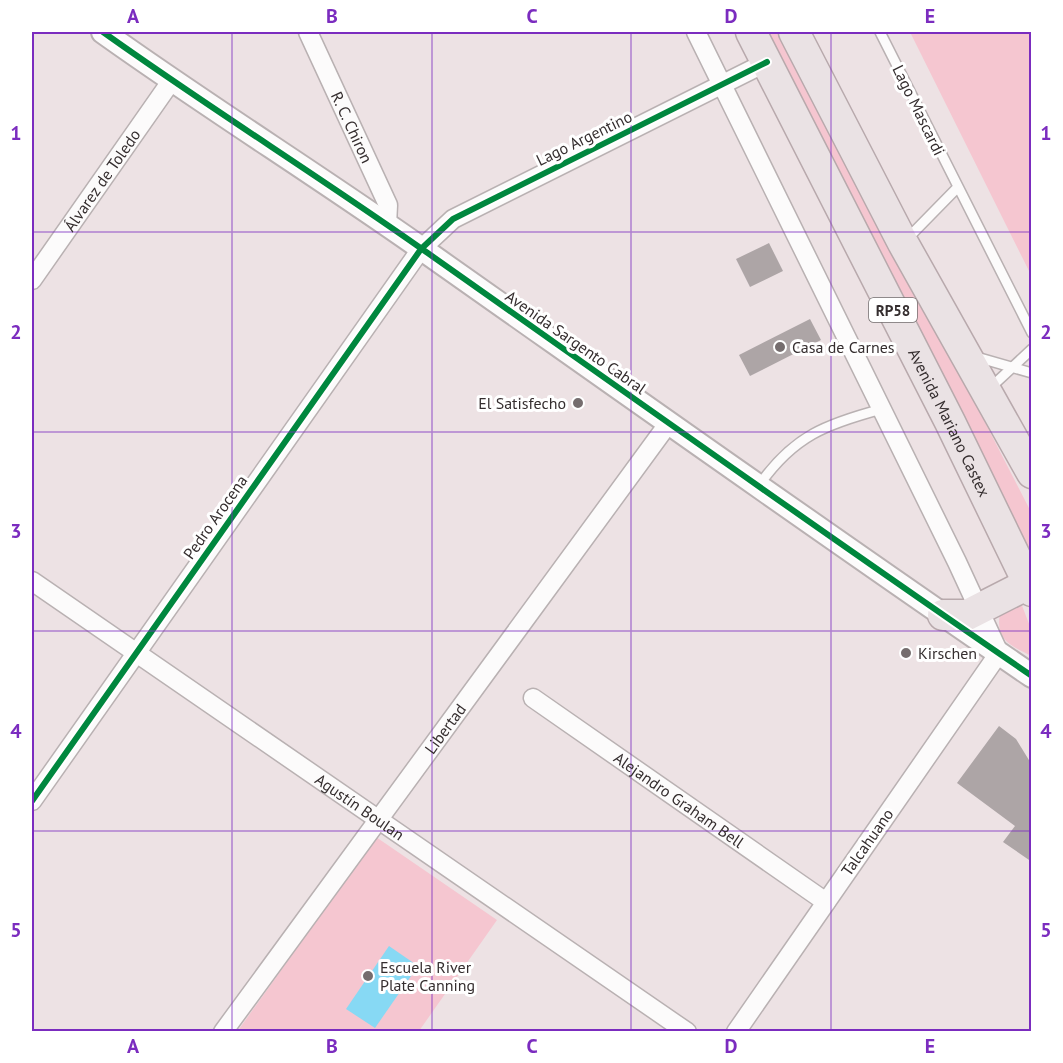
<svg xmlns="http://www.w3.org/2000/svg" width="1063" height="1063" viewBox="0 0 1063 1063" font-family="'PT Sans',sans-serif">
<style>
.green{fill:#f5c6d0}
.water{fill:#87d9f4}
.building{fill:#ada5a6}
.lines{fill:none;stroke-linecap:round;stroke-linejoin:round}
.service-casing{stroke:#b9b1b2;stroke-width:12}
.minor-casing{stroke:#b9b1b2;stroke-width:21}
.tertiary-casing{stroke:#b9b1b2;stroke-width:26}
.trunk-casing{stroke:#b8a9ac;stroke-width:33}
.service{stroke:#fcfbfb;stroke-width:9}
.minor{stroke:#fcfbfb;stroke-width:18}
.tertiary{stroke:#fcfbfb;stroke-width:22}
.trunk{stroke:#eae2e4;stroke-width:30}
.cycleway-casing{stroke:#fff;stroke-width:10}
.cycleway{stroke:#00873e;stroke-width:6}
.grid{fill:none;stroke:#7b2cbf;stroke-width:1.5;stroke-opacity:0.55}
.poi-dot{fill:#756d6e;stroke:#fff;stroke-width:2}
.labels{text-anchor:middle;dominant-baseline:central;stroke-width:6;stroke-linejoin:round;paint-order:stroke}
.shield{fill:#fff;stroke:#726d6d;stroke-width:1.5}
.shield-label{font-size:15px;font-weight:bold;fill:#352e2f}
.street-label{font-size:16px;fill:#352e2f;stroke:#fff}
.poi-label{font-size:16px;fill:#352e2f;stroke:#fff;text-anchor:start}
.neatline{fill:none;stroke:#7b2cbf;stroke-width:2}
.grid-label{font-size:20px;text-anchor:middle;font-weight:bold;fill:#7b2cbf}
</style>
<rect width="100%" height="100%" fill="#ede2e4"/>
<!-- green -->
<path class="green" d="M761,32H785L1031,512V547H1024Z
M910,32H1031V275Z
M1021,603L1031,629V656C1010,645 995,640 1000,613Z
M376,837L497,920L419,1031L237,1032Z"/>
<!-- water -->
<path class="water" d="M389,946L418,966L375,1028L346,1009Z"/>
<!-- building -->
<path class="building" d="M769,243L783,271L750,287L736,259Z
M810,319L821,340L750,376L739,355Z
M999,726L1016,739L1032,765V862L1003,842L1015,826L957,783Z"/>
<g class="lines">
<!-- service casing -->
<g class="service-casing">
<path id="service" d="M880,32L1032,333
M907,239L957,188
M973,356L1032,373
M989,389L1032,349
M760,484C794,436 826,424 882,409"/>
</g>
<!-- minor casing -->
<g class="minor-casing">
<g id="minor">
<path id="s1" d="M308,32L388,205L387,225"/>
<path d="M696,32L957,562L999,653L736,1032"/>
<path id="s2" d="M32,280L172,80"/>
<path id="s3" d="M32,581L687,1032"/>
<path id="s4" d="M533,698L826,902"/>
<path d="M32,801L421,249L453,219L767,62"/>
<path id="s5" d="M223,1032L668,424"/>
</g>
</g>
<!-- tertiary casing -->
<g class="tertiary-casing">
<path id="tertiary" d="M103,32C208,107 317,175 422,249C625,392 827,536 1032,676"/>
</g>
<!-- trunk casing -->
<g class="trunk-casing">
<g id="trunk">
<path id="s6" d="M751,32L950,422L1032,591"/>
<path d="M794,32L903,243L1032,473"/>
<path d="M943,615H967L1032,582"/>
</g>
</g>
<!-- service -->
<use href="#service" class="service"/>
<!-- minor -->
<use href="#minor" class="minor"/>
<!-- tertiary -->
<use href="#tertiary" class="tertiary"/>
<!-- trunk -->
<use href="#trunk" class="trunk"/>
<!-- cycleway casing -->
<g class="cycleway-casing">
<path id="cycleway" d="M103,32C208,107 317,175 422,249C625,392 827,536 1032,676
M32,801L421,249L453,219L767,62"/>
</g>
<!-- cycleway -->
<use href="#cycleway" class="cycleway"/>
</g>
<!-- grid -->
<path class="grid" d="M232,32V1032M432,32V1032M631,32V1032M831,32V1032M32,232H1032M32,432H1032M32,631H1032M32,831H1032"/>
<!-- markers -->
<g class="poi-dot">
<circle cx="780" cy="347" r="6"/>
<circle cx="578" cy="403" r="6"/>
<circle cx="906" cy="653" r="6"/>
<circle cx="368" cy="976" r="6"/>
</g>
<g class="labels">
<!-- shield labels -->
<rect class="shield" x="869" y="298" width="48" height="24" rx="4.5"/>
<g class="shield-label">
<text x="893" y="310">RP58</text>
</g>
<!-- street labels -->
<g class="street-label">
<text transform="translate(919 110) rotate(64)">Lago Mascardi</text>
<text stroke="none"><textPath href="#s1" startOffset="105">R. C. Chiron</textPath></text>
<text transform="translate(584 138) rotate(-26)">Lago Argentino</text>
<text stroke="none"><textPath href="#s2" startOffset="122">Álvarez de Toledo</textPath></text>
<text transform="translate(576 342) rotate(35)">Avenida Sargento Cabral</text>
<text stroke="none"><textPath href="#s6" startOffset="438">Avenida Mariano Castex</textPath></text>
<text transform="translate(215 517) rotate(-55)">Pedro Arocena</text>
<text stroke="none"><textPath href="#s5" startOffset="376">Libertad</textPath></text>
<text stroke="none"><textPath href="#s4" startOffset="178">Alejandro Graham Bell</textPath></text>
<text stroke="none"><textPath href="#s3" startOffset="398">Agustín Boulan</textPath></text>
<text transform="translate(867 842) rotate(-55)">Talcahuano</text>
</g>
<!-- poi labels -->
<g class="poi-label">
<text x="792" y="347">Casa de Carnes</text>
<text x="566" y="403" text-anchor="end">El Satisfecho</text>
<text x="918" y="653">Kirschen</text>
<text x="380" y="967">Escuela River<tspan x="380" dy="18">Plate Canning</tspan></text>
</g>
</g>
<!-- border -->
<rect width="1063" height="1063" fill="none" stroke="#ffffff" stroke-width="66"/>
<rect x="33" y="33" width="997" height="997" class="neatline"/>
<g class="grid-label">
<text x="133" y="23">A</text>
<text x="332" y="23">B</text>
<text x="532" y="23">C</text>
<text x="731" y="23">D</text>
<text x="930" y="23">E</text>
<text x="16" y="140">1</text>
<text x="1046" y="140">1</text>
<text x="16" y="339">2</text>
<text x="1046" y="339">2</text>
<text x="16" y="538">3</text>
<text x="1046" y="538">3</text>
<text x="16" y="738">4</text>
<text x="1046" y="738">4</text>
<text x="16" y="937">5</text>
<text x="1046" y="937">5</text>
<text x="133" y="1053">A</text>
<text x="332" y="1053">B</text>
<text x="532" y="1053">C</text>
<text x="731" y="1053">D</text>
<text x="930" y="1053">E</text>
</g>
</svg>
